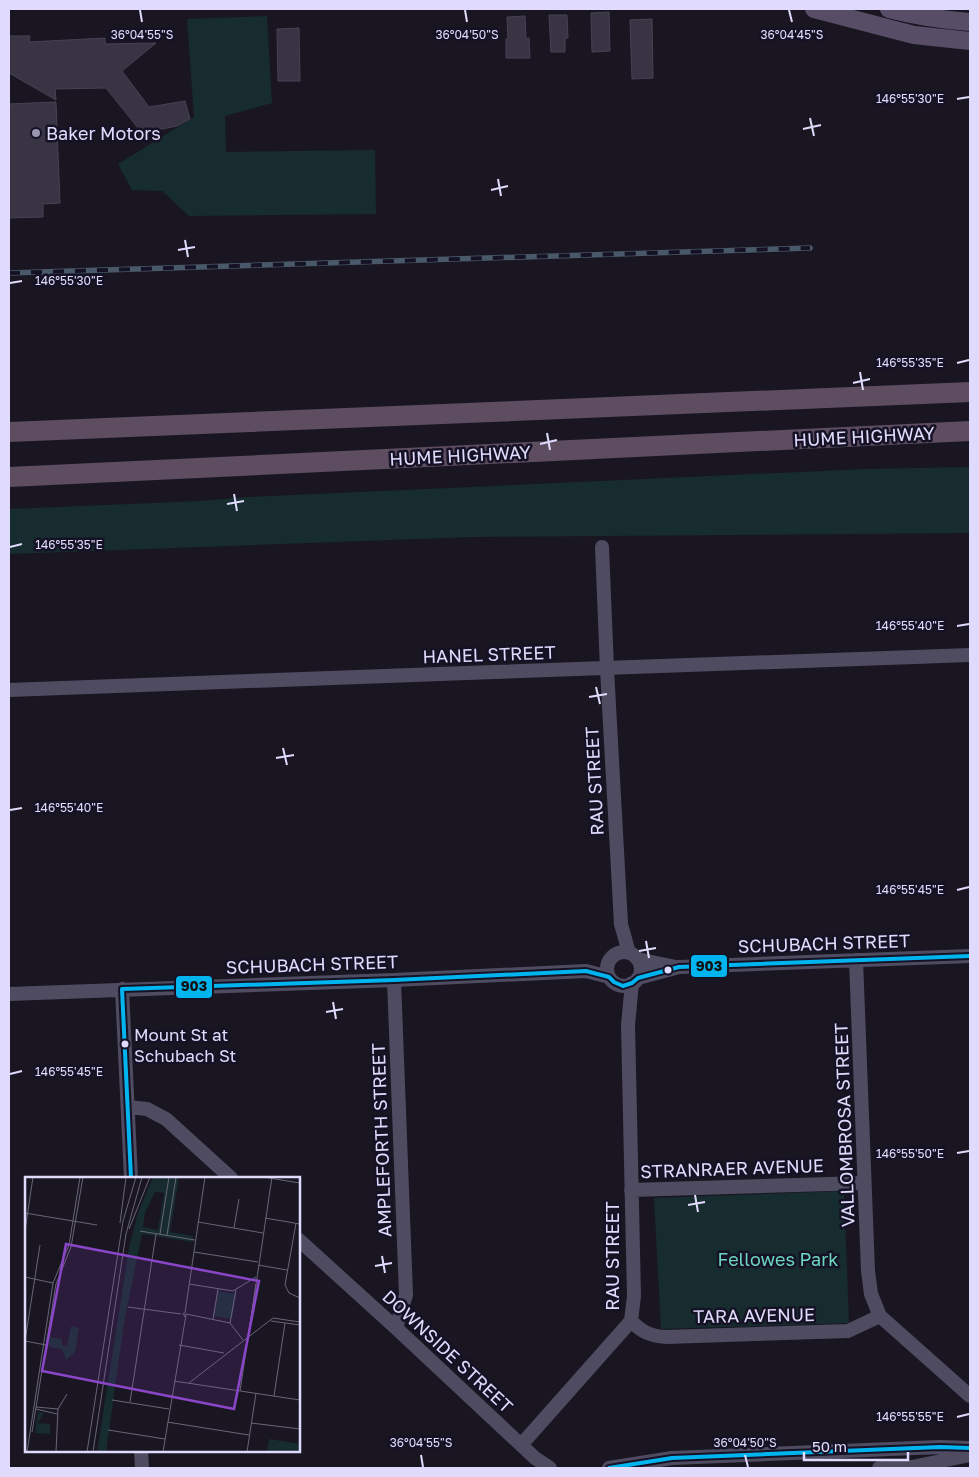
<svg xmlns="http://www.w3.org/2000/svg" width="979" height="1477" viewBox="0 0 979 1477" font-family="'Golos Text',sans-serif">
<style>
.green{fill:#162c2e}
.building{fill:#393444;stroke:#464255}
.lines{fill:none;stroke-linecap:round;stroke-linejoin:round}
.minor{stroke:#4f4c62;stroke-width:14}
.major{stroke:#574d66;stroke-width:18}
.highway{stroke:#5e4d61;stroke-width:20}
.rail-casing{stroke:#495969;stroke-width:5.5}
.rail{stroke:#161226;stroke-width:4;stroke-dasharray:11;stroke-linecap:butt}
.bus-1-casing{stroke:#161226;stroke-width:8}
.bus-1{stroke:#00b5ef;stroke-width:4}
.ticks{fill:none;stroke:#e0dbfc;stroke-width:2}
.poi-dot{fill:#9a96b0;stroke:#161226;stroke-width:2}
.bus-dot{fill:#e0dbfc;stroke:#161226;stroke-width:2}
.labels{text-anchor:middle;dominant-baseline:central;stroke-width:5;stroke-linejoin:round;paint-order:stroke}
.bus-label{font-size:17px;fill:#e0dbfc;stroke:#161226;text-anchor:start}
.poi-label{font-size:18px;fill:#e0dbfc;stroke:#161226;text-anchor:start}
.street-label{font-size:18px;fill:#e0dbfc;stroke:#161226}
.park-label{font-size:18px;fill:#6dd6c0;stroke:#161226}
.inset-road{fill:none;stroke:#696579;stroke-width:1}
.view{fill:#8a46c8;fill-opacity:0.15;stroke:#8a46c8;stroke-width:2.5}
.inset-edge{fill:none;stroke:#e0dbfc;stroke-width:2.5}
.ticks-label{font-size:12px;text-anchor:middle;fill:#e0dbfc;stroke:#161226;stroke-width:5;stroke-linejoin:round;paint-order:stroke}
.line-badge{stroke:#161226;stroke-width:2}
.pale-badge-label{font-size:14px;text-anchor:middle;font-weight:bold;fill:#111}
</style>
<rect width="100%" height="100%" fill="#191622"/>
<!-- green -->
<path class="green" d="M267,16L272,103L225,116L226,152L375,150L376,214L189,216L162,191L132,190L118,164L194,117L187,19Z
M970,467V551H969V533L472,537L9,554V509L201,501L248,497L866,469Z
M844,1191L849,1323L661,1329L654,1198Z"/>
<!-- building -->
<path class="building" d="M609,12L610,51L592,52L591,13Z
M549,15H567L568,38H565V52H551Z
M525,16L526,39L529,38L530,58H506V39H508L507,17Z
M652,19L653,78L632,79L630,20Z
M299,28L300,81H278L277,29Z
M9,36H30L29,42L105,38V44L156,43L122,71L149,107L185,101L190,119L177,126L142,133L106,88L55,89L56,100L9,73Z
M56,102L60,203L43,204V217L9,218V104Z"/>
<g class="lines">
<!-- minor -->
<path class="minor" d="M602,547L607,669L621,924L629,953
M9,690C329,677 650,667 970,655
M607 969a17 17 0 1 1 34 0a17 17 0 1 1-34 0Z
M637,959L676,967
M856,960L868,1271L871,1294L880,1316L970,1396
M638,978L679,967L970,956
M394,980L406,1295L396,1328
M122,989L131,1178
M9,994L394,980L586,971L609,977
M128,1107L147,1109L166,1119L231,1178
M631,1190L864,1183
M299,1240L396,1328L535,1458L550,1468
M631,1321C642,1332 650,1336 666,1337L848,1331L880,1316
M521,1445L631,1321L634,1296L628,1025L632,983
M141,1451L142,1468
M609,1468L672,1458L940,1447L970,1448
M879,1468L912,1467L970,1455"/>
<!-- major -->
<path class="major" d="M814,9L914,35L970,41
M889,9C916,16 943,20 970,22"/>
<!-- highway -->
<path class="highway" d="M9,432L970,392
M9,477L970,431"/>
<!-- rail casing -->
<g class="rail-casing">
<path id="rail" d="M9,273L810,248"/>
</g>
<!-- rail -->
<use href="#rail" class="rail"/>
<!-- bus-1 casing -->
<g class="bus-1-casing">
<path id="bus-1" d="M131,1178L122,989L394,980L586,971L609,977L614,982L623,986L632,983L638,978L679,967L970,956
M609,1468L672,1458L940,1447L970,1448"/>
</g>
<!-- bus-1 -->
<use href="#bus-1" class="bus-1"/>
</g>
<!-- ticks -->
<path class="ticks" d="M140,10L142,22M465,10L467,22M789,10L792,22M957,99L969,97M810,118L814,136M803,129L821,125M498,179L501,196M491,190L508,186M185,240L188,257M178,250L195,247M10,283L22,281M957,363L969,360M860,372L863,390M853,383L870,379M547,433L550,450M540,444L557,440M234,494L237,511M227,504L244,501M10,547L22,544M957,626L969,624M596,687L600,704M589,697L607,694M283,748L287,765M276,758L294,755M10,810L22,808M957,890L969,887M646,941L649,958M639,951L656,948M333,1002L336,1019M326,1012L343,1009M10,1074L22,1071M957,1153L969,1151M695,1195L698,1212M688,1205L705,1202M382,1256L385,1273M375,1266L392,1263M957,1417L969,1414M421,1455L423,1467M745,1455L748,1467"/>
<!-- markers -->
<circle class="poi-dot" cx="36" cy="133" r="5"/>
<g class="bus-dot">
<circle cx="668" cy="970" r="4.5"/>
<circle cx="125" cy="1044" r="4.5"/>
</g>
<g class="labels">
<!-- bus labels -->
<g class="bus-label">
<text x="134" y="1034">Mount St at<tspan x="134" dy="21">Schubach St</tspan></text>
</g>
<!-- poi labels -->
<g class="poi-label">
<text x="46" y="133">Baker Motors</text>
</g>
<!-- street labels -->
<g class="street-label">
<text transform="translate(864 436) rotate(-3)">HUME HIGHWAY</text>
<text transform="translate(460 455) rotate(-3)">HUME HIGHWAY</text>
<text transform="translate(489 654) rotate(-2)">HANEL STREET</text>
<text transform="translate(594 781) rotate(-93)">RAU STREET</text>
<text transform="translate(824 943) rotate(-2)">SCHUBACH STREET</text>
<text transform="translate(312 964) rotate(-2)">SCHUBACH STREET</text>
<text transform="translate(844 1125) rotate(-92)">VALLOMBROSA STREET</text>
<text transform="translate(381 1140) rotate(-92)">AMPLEFORTH STREET</text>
<text transform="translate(732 1168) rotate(-2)">STRANRAER AVENUE</text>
<text transform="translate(612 1256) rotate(-90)">RAU STREET</text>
<text transform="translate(754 1315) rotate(-1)">TARA AVENUE</text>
<text transform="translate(448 1351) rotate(43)">DOWNSIDE STREET</text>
</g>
<!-- park labels -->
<g class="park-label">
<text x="778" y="1259">Fellowes Park</text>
</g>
</g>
<!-- overview -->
<g transform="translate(25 1177)">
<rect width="275" height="275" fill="#191622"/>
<path d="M128,0H154L145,55L168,59V65L117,57L99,146L81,275H72L104,71L113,36ZM130,15L139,16L133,53L118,50L120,36ZM193,114L211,117L207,142L189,139ZM46,149L54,151L50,175L41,183L37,172L24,170L25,160L37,162V168L42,169ZM13,235L19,236L13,246L25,247V257L10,256ZM244,262L275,267V275L242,274Z" fill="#162c2e" fill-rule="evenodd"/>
<path class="inset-road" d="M238,0L275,6M0,36L72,48M240,41L275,47M173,45L238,56M95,46L101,0M271,46L260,108L264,116L275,121M209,51L214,22M104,52L125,0M0,54L8,0M115,54L170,63M135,57L144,0M142,58L151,0M169,75L233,85M233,88L262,93M0,100L28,106M164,107L208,114L231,100M103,130L156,137M160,136L180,0M161,137L205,146L218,163M188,142L193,112M246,144L275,148M205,146L211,113M224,155L247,0M0,164L15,68M0,164L21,168M154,168L199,176M149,204L275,223M164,206L248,141L275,145M215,214L231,107M249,219L260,146M87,223L144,232M105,225L131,57M11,230L33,232M11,232L32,237M142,245L224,258M226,246L275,252M83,253L140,262M7,255L31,107L46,70L58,0M2,275L28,106L44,68L55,0M31,275L33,232L42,217M62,275L98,44L111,0M68,275L101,57L117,0M138,275L161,138L158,136L160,140M222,275L231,216"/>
<path class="view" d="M41,67L234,104L209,232L17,194Z"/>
<rect width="275" height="275" class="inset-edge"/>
</g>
<g class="ticks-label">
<text x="142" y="39">36°04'55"S</text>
<text x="467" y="39">36°04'50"S</text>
<text x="792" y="39">36°04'45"S</text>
<text x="910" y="103">146°55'30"E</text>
<text x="69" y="285">146°55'30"E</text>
<text x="910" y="367">146°55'35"E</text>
<text x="69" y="549">146°55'35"E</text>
<text x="910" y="630">146°55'40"E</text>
<text x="69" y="812">146°55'40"E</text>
<text x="910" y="894">146°55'45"E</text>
<text x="69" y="1076">146°55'45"E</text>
<text x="910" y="1158">146°55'50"E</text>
<text x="910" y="1421">146°55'55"E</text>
<text x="421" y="1447">36°04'55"S</text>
<text x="745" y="1447">36°04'50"S</text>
</g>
<g class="line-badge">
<rect x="690" y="954" width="38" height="24" rx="5" fill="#00b5ef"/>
<rect x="175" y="975" width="38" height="24" rx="5" fill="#00b5ef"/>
</g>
<g class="pale-badge-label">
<text x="709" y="971">903</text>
<text x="194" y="991">903</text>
</g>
<!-- border -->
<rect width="979" height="1477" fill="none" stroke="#e0dbfc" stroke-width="20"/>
<!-- scale -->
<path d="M804 1452v8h104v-8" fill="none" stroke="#e0dbfc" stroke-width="2.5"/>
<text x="812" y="1452" font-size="15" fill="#e0dbfc" stroke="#161226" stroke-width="4" paint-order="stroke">50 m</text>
</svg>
